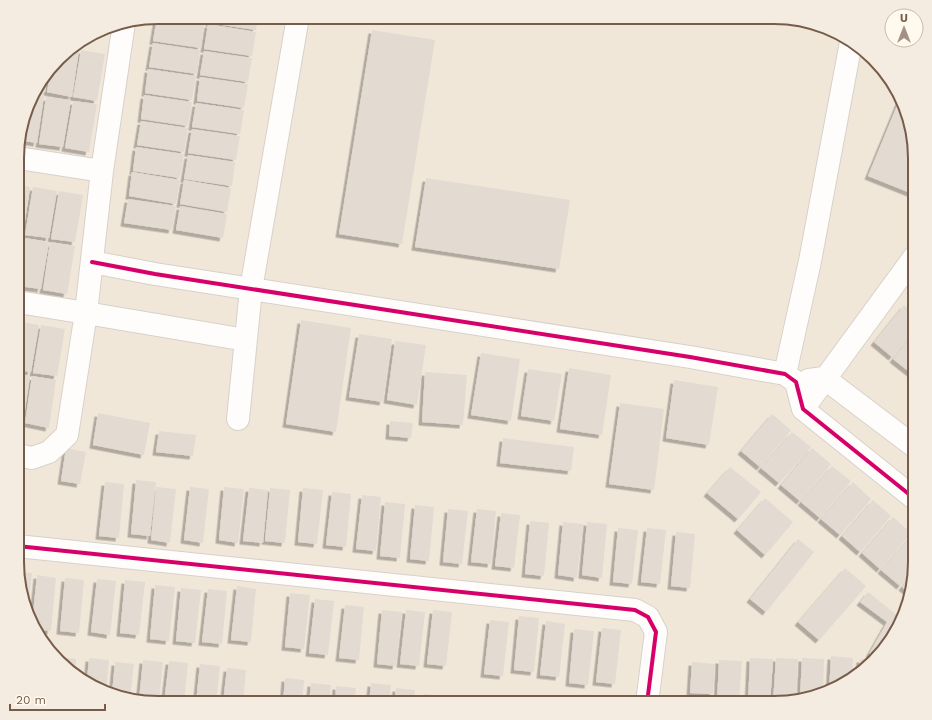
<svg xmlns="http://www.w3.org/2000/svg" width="932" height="720" viewBox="0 0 932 720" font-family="'Work Sans',sans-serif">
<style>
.residential{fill:#f1e7d9}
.building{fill:#e3dad1;filter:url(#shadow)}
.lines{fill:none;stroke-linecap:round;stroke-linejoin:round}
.minor-casing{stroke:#d7d1ca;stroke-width:24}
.minor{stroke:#fefdfc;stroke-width:22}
.cycleway-casing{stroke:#fff9ee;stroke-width:6}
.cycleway{stroke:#d6006c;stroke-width:4}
.rim{fill:none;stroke:#785c4a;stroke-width:2}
</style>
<defs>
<filter id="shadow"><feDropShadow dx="-3.5" dy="3.5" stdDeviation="0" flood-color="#0004"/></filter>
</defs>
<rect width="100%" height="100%" fill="#f8f4ec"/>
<!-- residential -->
<path class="residential" d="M158,17H783L827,28L867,52L901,96L915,158V571L904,616L880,655L828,692L774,703H149L105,692L65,668L32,624L17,571L18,140L36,88L65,52L113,25Z"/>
<!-- building -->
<path class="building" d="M157,17L204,24L201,48L153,41Z
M176,17H206L205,22Z
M210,17H258L256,30L209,23Z
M208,24L256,32L252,56L204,49Z
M372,30L435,40L402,244L339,234Z
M153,43L200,50L197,74L149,67Z
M72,48L79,50L72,97L47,92L51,70L65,52Z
M81,50L105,54L97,101L73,97Z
M204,51L252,58L248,82L200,75Z
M148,69L196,76L192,100L145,93Z
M48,73L45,92L35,90L36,88Z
M200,77L248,84L244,108L197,101Z
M34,94L44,96L37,143L18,140Z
M144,95L192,102L188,126L141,119Z
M901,96L915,158V190L913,194L868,176Z
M46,97L71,100L63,147L39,144Z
M73,101L97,104L89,152L65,148Z
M196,103L244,110L240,134L192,127Z
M141,121L188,128L184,152L137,145Z
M192,129L240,136L236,160L188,153Z
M136,147L184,154L180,178L133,171Z
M188,155L235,162L232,186L184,179Z
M132,172L180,180L176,204L129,196Z
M426,178L570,200L559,269L415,247Z
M184,180L231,188L227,212L180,204Z
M18,185L30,187L23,234L18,233Z
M33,187L57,191L49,238L25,235Z
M59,191L83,195L75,242L51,239Z
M128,199L176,206L172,230L124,223Z
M180,206L227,214L223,238L176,230Z
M18,237L22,238L19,257H18Z
M25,238L49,242L41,289L18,286V278Z
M50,242L75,246L67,294L43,290Z
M904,305L915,314V331L892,357L874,342Z
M301,320L351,328L336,432L286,424Z
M18,321L39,325L31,372L18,370Z
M41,325L65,329L57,376L33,373Z
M915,332V371L912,374L893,359Z
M359,334L392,339L383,402L349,397Z
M395,341L426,345L417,405L387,400Z
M481,353L520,359L511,421L471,415Z
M569,368L611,375L602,435L560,429Z
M528,369L562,374L554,421L521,416Z
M425,372L467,375L463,425L422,422Z
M18,374L30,376L23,423L18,422Z
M32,376L56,380L49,428L25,423Z
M674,380L718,387L709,445L666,438Z
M620,403L664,409L654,490L609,484Z
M98,413L150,423L144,455L93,445Z
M772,414L791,430L760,467L741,451Z
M390,421L413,423L411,438L389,436Z
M159,431L196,435L193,456L156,452Z
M792,432L811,447L779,483L761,468Z
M503,438L574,447L571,471L500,463Z
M66,448L86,452L80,484L61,481Z
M812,448L831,464L800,501L781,485Z
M832,466L851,481L820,518L801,502Z
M730,467L761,492L738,519L707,493Z
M136,480L156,482L150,536L131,534Z
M105,482L124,484L119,538L99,536Z
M853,482L871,499L840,535L821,519Z
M156,487L176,489L170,543L151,540Z
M190,487L209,489L203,543L184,540Z
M224,487L244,489L238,543L219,540Z
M249,488L268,490L263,543L243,541Z
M270,488L290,490L285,543L265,541Z
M303,488L323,490L317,544L298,542Z
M332,492L351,494L346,547L326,545Z
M362,495L381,497L376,551L356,549Z
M765,498L793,522L765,555L737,530Z
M873,500L891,516L860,552L842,536Z
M385,502L405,504L400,558L380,556Z
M415,505L434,507L429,561L410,559Z
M448,509L468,511L462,564L443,562Z
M477,509L496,511L491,564L471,562Z
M501,513L520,515L514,568L495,566Z
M893,517L911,533L880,569L862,553Z
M530,521L549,523L544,576L525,574Z
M563,522L583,524L577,578L558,575Z
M587,522L607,524L602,578L582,575Z
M618,528L638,530L632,584L613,582Z
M647,528L666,530L660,584L641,582Z
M676,532L695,534L690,588L671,586Z
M913,534L915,535V569L900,586L881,570Z
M798,539L814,552L766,612L750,599Z
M845,568L866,586L819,640L798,622Z
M18,572L32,573L28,611Z
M914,572L913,578L909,593L902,587Z
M37,575L56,578L51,631L35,629L32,624Z
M65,578L84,580L79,633L60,631Z
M97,579L116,581L110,635L91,632Z
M125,580L145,582L139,635L120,633Z
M155,585L175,587L169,641L150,639Z
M237,586L256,589L251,642L231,640Z
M181,588L201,590L195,643L176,641Z
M208,589L227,591L222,644L202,642Z
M868,592L902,619L880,654H869L887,622L860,602Z
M290,593L310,595L304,649L285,647Z
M315,599L334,601L328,655L309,653Z
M345,605L364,607L359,660L339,658Z
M382,610L402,612L396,666L377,664Z
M406,610L425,612L419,666L400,664Z
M433,610L452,612L446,666L427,664Z
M519,616L539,618L534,672L514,670Z
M490,620L509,622L503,676L484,674Z
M546,621L565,624L559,677L540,675Z
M602,628L621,630L615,684L596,682Z
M574,629L594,631L588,685L569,683Z
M831,656L853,658L852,675L829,692Z
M57,657L76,659L75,674L65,668Z
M89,658L109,660L106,693L87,681Z
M750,658L773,659L770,703H748Z
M776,658L798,659L796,698L773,703Z
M802,658L824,659L823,693L800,698Z
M860,659H874L859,670Z
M143,660L163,662L159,703H149L139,700Z
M719,660L742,661L739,703H717Z
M169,661L188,663L184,703H164Z
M115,662L134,664L130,698L112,694Z
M692,662L715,664L713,694L690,693Z
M200,664L220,666L216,703H196Z
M227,668L246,670L243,703H223Z
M285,678L304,680L302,703H283Z
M311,683L331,685L329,703H309Z
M371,683L391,685L389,703H369Z
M336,686L356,688L354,703H335Z
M396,688L415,690L414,703H394Z
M424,694L443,696L442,703H423Z
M453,698L472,700V703H452Z
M479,699L498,701V703H479Z"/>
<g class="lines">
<!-- minor casing -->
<g class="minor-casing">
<path id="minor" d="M18,158L102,171
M92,262L155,274L690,357L785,374L796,382L803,409L915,499
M18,302L86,313L246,340
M785,374L810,261L851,42
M809,380L824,378L915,447
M803,409L915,256
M238,419L251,289L298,17
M18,455L32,458L49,452L67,435L86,313L102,171L124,23
M17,546L635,610L648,617L656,632L647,703"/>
</g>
<!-- minor -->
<use href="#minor" class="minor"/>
<!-- cycleway casing -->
<g class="cycleway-casing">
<path id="cycleway" d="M92,262L155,274L690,357L785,374L796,382L803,409L915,499
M17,546L635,610L648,617L656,632L647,703"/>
</g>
<!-- cycleway -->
<use href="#cycleway" class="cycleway"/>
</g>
<!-- crop -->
<path d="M0 0H932V720H0ZM158 24H774A134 134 0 0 1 908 158V562A134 134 0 0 1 774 696H158A134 134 0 0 1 24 562V158A134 134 0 0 1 158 24Z" fill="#f4ece1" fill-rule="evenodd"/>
<path class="rim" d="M158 24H774A134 134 0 0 1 908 158V562A134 134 0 0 1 774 696H158A134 134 0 0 1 24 562V158A134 134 0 0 1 158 24Z"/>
<!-- north arrow -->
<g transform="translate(904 28)"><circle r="19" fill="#fff9ee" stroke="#c9baac"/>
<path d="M0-3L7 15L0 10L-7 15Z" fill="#a59183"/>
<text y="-6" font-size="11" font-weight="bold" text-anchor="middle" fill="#785c4a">U</text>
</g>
<!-- scale -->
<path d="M10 704v6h95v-6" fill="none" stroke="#785c4a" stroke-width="2"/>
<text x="16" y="704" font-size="12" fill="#785c4a" stroke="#fff9ee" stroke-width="3" paint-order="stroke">20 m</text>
</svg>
